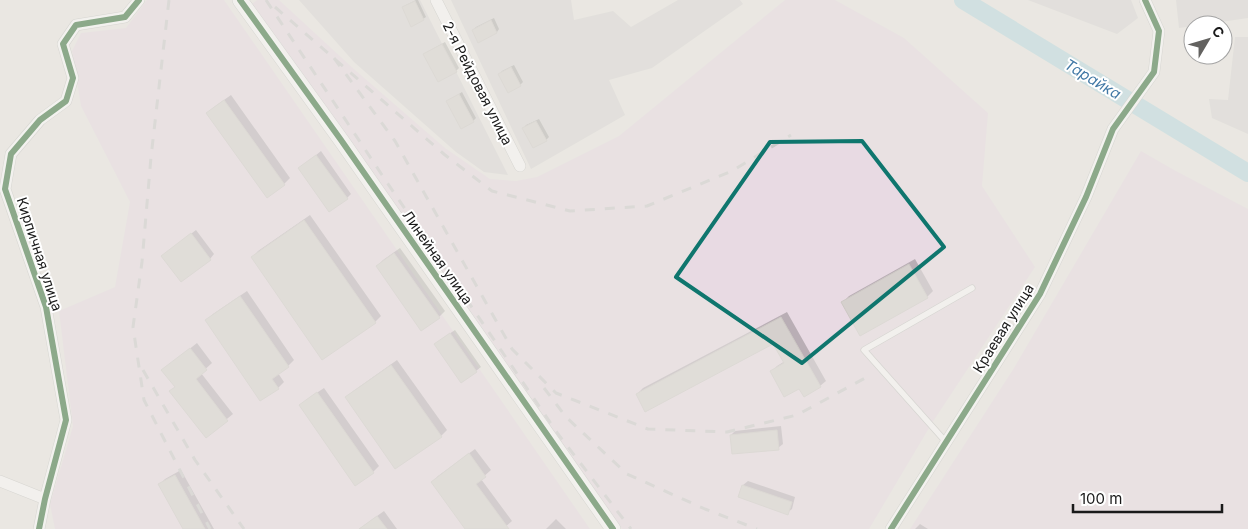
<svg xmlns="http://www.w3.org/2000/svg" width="1248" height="529" viewBox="0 0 1248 529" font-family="Inter,sans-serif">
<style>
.residential{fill:#d9d6d4}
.industrial{fill:#e8dae3}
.shadow{fill:#0003}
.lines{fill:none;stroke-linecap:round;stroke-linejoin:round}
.river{stroke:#b3d8df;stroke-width:18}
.building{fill:#d5d0cd;stroke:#cdc8c4}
.service-casing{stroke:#c2c0be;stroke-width:7}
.minor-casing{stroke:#c2c0be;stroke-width:12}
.tertiary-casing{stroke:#c2c0be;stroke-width:16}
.service{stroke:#fcfbfb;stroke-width:5.5}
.minor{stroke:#fcfbfb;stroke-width:11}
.tertiary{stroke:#fcfbfb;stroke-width:15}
.rail{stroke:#c9c8c8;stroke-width:3;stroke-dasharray:10 10;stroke-linecap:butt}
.cycleway-casing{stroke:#fff;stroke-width:9}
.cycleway{stroke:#1b5e20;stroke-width:6}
.marked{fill:none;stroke:#0f766e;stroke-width:4;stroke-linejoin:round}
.labels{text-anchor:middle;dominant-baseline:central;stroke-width:4;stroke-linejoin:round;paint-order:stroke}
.street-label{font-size:14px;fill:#1a1a1a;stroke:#fff}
.water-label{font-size:15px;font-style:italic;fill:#4178a5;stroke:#fff}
</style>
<rect width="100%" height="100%" fill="#eae7e2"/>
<!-- residential -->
<path class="residential" d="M299,0H420L508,175L484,172L456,152L354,62Z
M451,0H571L574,20L613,11L631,27L678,0H740L743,4L652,68L609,80L625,115L531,169Z
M1028,0H1131L1138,18L1117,34Z
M1176,0H1248V18L1200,25H1193V26L1179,28Z
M1235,37H1248V134L1212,118L1209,99L1228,100Z"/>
<!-- industrial -->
<path class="industrial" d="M147,0H224L590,529H55L50,504L73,426L59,311L115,287L130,202L81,106L72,51L81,33L126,28Z
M257,0H279L355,70L445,148L490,179L516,181L537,177L619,136L785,0H835L904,38L988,113L982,186L1035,267L932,423L869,529H622L252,4Z
M1141,151L1174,170L1248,209V529H910L1014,368Z"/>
<!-- shadow -->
<path class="shadow" d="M416,0H418L426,17L423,19L403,7L406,5Z
M494,18L499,29L497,32L479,41L473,30L476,27Z
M445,42L459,68L456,71L425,54L427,52Z
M514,65L523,82L520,85L500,74L502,71Z
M462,92L476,118L473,121L448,101Z
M231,95L290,178L284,184L267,196L208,113L214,107Z
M539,119L549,137L546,140L524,128L526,125Z
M321,151L351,194L347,198L300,168Z
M310,215L381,316L375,322L253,257L258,251Z
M196,230L214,254L210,259L167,252Z
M400,248L445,311L439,317L377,266L383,260Z
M915,259L933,291L927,297L843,302L849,296Z
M247,291L294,360L288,366L278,373L284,382L278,388L207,320L213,314Z
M787,312L826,381L820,386L800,387L771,372L777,366L785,361L774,342L637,394L643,388Z
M455,330L481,367L462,382L440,340Z
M197,343L212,363L201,373L233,414L206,436L176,386L169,365Z
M397,360L447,430L441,436L346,397L352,392Z
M324,388L379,466L373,472L306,400Z
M781,426L783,444L778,448L731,435L735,431Z
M475,449L491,470L481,479L512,521L503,529H467L432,482L438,476Z
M181,470L214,529H184L160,484L165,479Z
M748,481L795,497L792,509L787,513L739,497L743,485Z
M384,511L397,529H359Z
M556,519L566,529H546Z
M920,524L928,529H915Z"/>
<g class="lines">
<!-- river -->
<path class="river" d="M963,0L1248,173"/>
</g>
<!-- building -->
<path class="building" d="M415,1L424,20L411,27L402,7Z
M491,20L497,33L478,43L472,30Z
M442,44L457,72L438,82L423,54Z
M511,67L521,86L508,93L498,74Z
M459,94L474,122L461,129L446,101Z
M224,100L285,185L267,198L206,113Z
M536,121L547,141L533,148L522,128Z
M316,155L348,199L329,212L298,168Z
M304,220L376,323L322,360L251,257Z
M191,233L211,260L181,282L161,256Z
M394,253L440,318L421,331L376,266Z
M909,264L928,298L860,336L841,302Z
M240,296L289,367L272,379L279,389L260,401L205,320Z
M781,317L821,387L804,397L799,389L784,397L770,371L784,363L773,344L645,412L636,394Z
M450,333L477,372L461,383L434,344Z
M190,348L207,370L196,379L228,421L206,438L169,391L175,387L161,370Z
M391,365L442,437L395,469L345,397Z
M317,392L374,473L355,486L299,405Z
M777,430L779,450L732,454L730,435Z
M469,453L486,477L476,484L509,529H465L431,482Z
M175,475L205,529H183L158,484Z
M742,485L792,502L788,515L738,497Z
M377,516L387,529H359Z"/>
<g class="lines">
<!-- service casing -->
<g class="service-casing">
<path id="service" d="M946,442L864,350L972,288"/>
</g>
<!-- minor casing -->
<g class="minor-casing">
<path id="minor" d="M436,0L520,166
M0,481L45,499
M39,529L45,499L66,420L46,307L5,189L11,154L40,120L66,101L73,78L63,44L76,25L125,17L139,0
M891,529L1040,294L1086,197L1113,129L1154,72L1159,31L1145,0"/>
</g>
<!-- tertiary casing -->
<g class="tertiary-casing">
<path id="tertiary" d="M240,0L341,140L613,529"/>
</g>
<!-- service -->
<use href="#service" class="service"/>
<!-- minor -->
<use href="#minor" class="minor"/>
<!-- tertiary -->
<use href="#tertiary" class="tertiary"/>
<!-- rail -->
<path class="rail" d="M169,0L151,157L142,262L133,327L144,400L210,529
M266,0L382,175L558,434L631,529
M275,7L445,155L492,191L570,211L647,206L732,171L791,135
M334,58L395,141L512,349L556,393L648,429L727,432L797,415L867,377
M143,370L195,460L244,529
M544,388L566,417L627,474L705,509L757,529"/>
<!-- cycleway casing -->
<g class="cycleway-casing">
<path id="cycleway" d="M240,0L341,140L613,529
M39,529L45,499L66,420L46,307L5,189L11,154L40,120L66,101L73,78L63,44L76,25L125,17L139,0
M891,529L1040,294L1086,197L1113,129L1154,72L1159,31L1145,0"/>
</g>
<!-- cycleway -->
<use href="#cycleway" class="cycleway"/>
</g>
<!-- marked area -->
<path d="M0 0H1248V529H0ZM862,141L944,247L802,363L676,277L770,142Z" fill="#eae7e2" fill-opacity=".55" fill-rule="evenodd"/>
<path class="marked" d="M862,141L944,247L802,363L676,277L770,142Z"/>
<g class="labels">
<!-- street labels -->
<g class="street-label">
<text transform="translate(478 83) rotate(63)">2-я Рейдовая улица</text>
<text transform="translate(40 254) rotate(72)">Кирпичная улица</text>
<text transform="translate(438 257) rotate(55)">Линейная улица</text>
<text transform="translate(1003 328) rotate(-58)">Краевая улица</text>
</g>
<!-- water labels -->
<g class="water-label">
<text transform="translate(1093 79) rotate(31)">Тарайка</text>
</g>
</g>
<!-- north arrow -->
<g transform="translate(1208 40) rotate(52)"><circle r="24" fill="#ffffff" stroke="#a3a3a3"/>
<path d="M0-4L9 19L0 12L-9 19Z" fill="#636260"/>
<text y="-8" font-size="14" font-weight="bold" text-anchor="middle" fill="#1a1a1a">С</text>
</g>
<!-- scale -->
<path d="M1073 504v8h149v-8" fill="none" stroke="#1a1a1a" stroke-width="2.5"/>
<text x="1080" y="504" font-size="15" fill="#1a1a1a" stroke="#ffffff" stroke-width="4" paint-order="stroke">100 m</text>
</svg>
